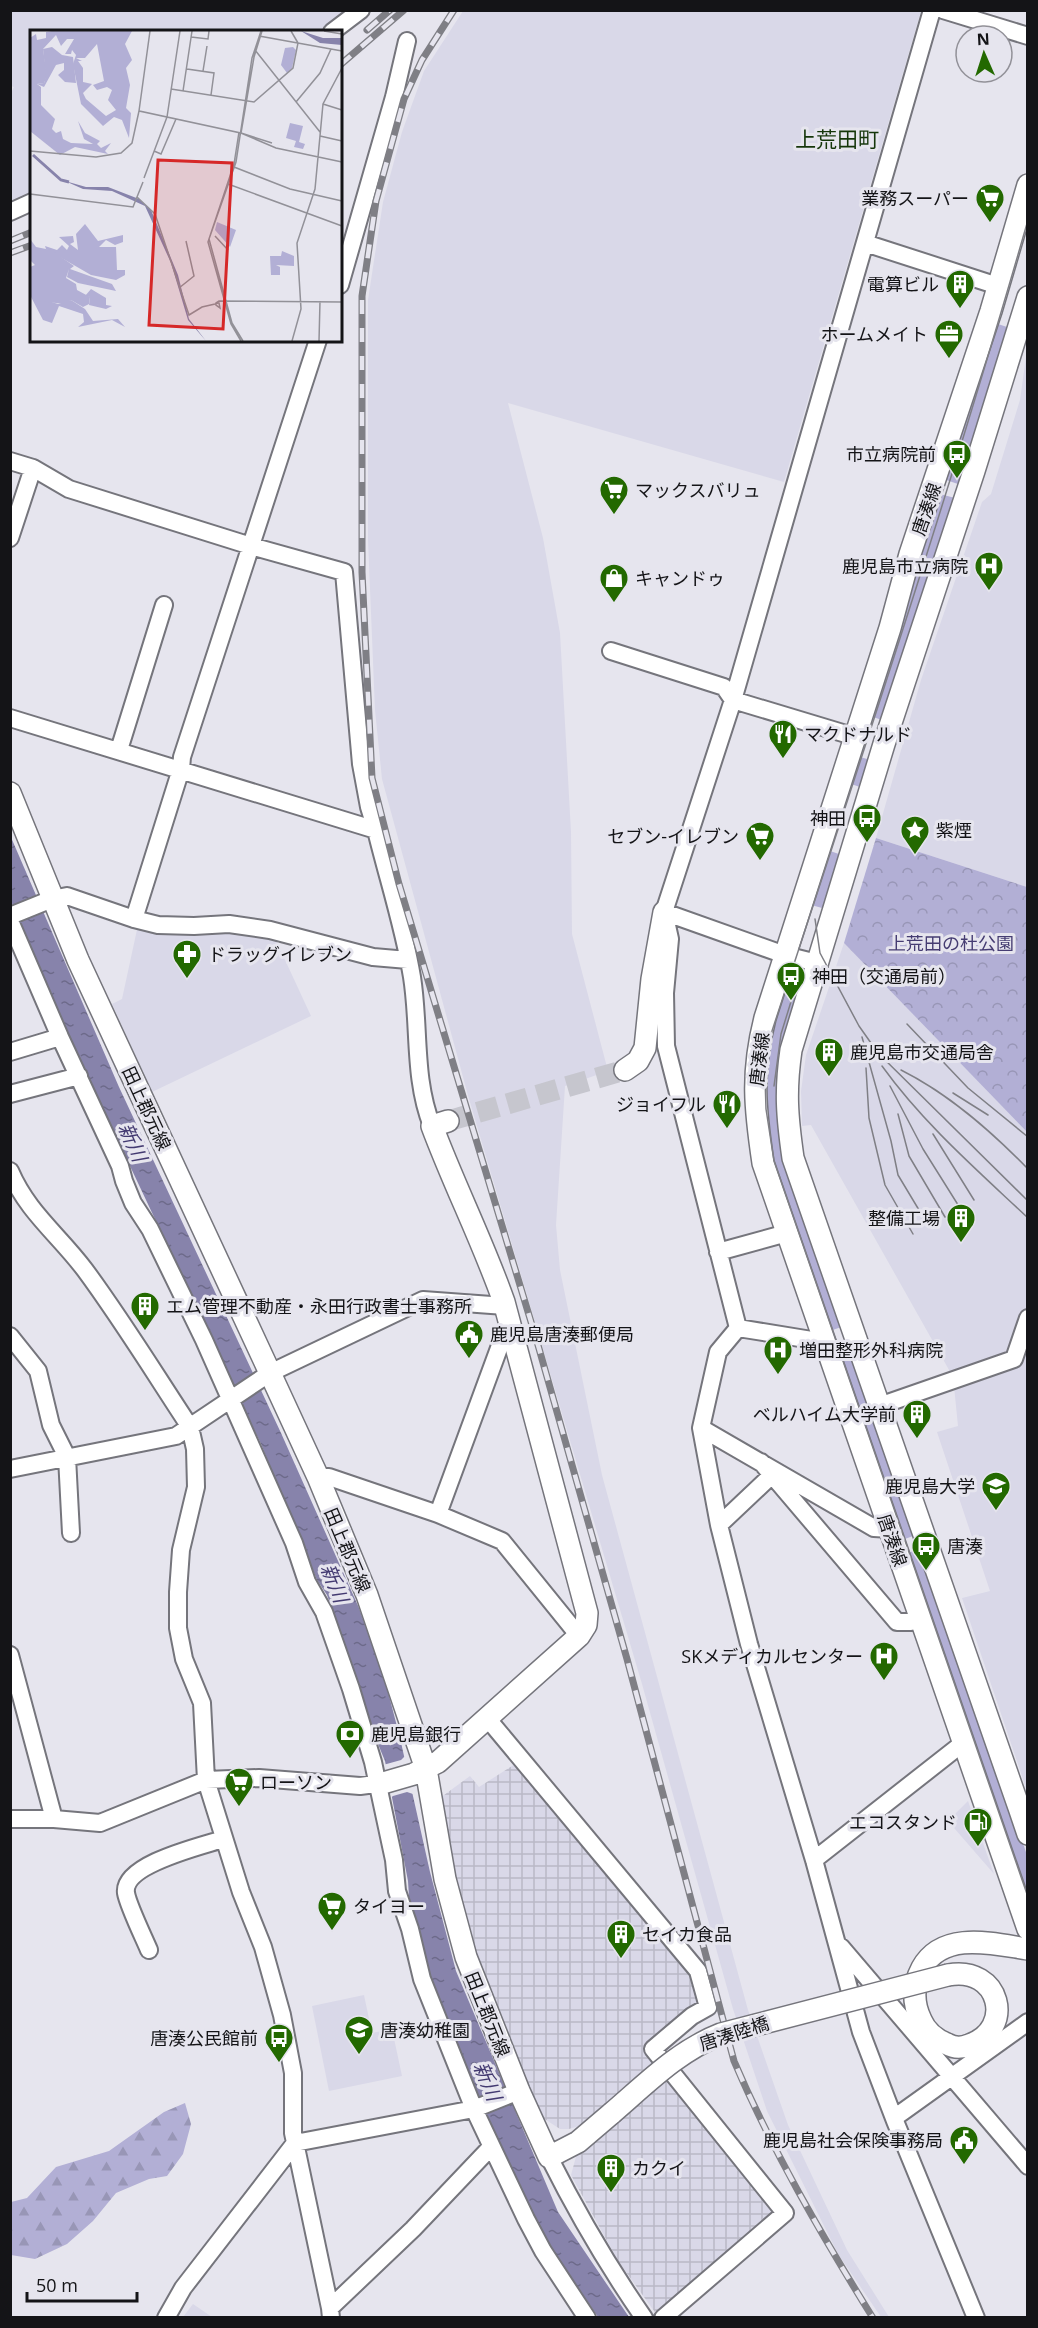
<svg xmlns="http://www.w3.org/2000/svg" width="1038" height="2328" viewBox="0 0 1038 2328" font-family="'Open Sans','Noto Sans JP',sans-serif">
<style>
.built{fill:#d9d8e8}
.industrial{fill:url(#industrial-grid)}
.grass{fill:#b2afd5}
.forest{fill:url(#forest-firs)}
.park{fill:url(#park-crowns)}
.water{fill:url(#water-ripples)}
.pier{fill:#e6e5ee}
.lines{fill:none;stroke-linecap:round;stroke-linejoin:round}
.tertiary-tunnel{stroke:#c6c6ce;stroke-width:21;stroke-dasharray:21 10;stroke-linecap:butt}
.minor-casing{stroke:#75757c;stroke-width:20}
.tertiary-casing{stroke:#75757c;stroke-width:24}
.minor{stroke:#fff;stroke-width:16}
.tertiary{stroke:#fff;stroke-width:21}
.tram{stroke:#7f7f85;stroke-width:1.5}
.rail-casing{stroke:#7f7f85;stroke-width:7}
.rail{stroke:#e6e5ee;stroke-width:4.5;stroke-dasharray:14;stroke-linecap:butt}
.tertiary-bridge-casing{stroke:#75757c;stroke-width:24;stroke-linecap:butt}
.tertiary-bridge{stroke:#fff;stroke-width:21}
.labels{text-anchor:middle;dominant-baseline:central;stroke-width:6;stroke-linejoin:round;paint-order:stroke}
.poi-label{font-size:18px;fill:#141417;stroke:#e6e5ee;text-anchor:start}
.street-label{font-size:18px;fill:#141417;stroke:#e6e5ee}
.park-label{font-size:18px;fill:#453c72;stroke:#e6e5ee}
.water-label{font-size:20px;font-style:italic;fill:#433a71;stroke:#e6e5ee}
.quarter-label{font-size:21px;fill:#15360a;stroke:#e6e5ee}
.inset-river{fill:none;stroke:#8783ab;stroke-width:3}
.inset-road{fill:none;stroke:#929198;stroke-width:1.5}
.view{fill:#d62828;fill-opacity:0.15;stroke:#d62828;stroke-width:3}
.inset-edge{fill:none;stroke:#141417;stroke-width:3}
</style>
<defs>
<pattern id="industrial-grid" width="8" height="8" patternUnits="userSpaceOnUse" patternTransform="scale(1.5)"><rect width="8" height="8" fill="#d9d8e8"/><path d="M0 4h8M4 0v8" fill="none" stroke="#b9b8c6"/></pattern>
<pattern id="forest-firs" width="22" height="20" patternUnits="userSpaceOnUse" patternTransform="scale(1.5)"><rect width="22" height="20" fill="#b2afd5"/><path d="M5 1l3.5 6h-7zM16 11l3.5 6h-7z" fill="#9896b6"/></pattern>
<pattern id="park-crowns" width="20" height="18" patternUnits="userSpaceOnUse" patternTransform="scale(1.5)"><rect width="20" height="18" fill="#b2afd5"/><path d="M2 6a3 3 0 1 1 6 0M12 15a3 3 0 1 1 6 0" fill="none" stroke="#9896b6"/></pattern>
<pattern id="water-ripples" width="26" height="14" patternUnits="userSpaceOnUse" patternTransform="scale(1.5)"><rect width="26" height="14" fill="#8783ab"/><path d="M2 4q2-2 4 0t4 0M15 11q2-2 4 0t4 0" fill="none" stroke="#6d6a8a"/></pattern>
</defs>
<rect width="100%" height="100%" fill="#e6e5ee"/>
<!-- built -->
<path class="built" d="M11,11H353L325,31L32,32L31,199L21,203L11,200L10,95L14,87L11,86Z
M463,11H921L784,482L508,403L543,538L560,633L571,832L572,934L608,1071L565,1086L556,1225L560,1270L602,1475L748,2010L788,2125L847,2250L889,2317H881L838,2254L767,2111L733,2009L642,1684L469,1099L382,779L375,710L368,540V300L383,202L402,132L424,71Z
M1027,350V887L876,838L921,680L982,502L991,494L1020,400Z
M138,925L273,934L311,1016L152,1092L112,1004L122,999Z
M844,943L1027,1132V1304L1011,1356L953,1377L811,1125L802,1126L801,1091L806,1055Z
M1027,1334V1791L962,1598L990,1591L937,1432L958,1426L954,1386L1018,1362Z
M968,1801L994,1874L948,1821Z
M364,1995L372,2033L392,2029L402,2076L329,2091L312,2006Z
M193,2304L212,2317H183Z"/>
<!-- industrial -->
<path class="industrial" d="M520,1761L693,1969L699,2004L644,2048L656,2061L579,2126L569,2129H560L543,2118L495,2010L467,1933L455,1887L440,1798L470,1776L479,1787Z
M667,2078L780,2212L657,2315L618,2261L571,2175L577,2153Z"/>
<!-- grass -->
<path class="grass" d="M995,323L1010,328L961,485L946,480Z
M940,494L955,498L885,721L870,716Z
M856,756L871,760L863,788L848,783Z
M827,850L842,855L826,909L811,905Z
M787,979L802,983L785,1036L777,1075L779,1110L844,1326L830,1331L772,1162L763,1112L770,1032Z
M852,1350L916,1535L902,1540L837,1355Z
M921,1549L1027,1855V1902L907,1553Z"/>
<!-- forest -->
<path class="forest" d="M185,2103L191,2124L183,2154L167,2176L149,2179L116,2193L93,2221L67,2244L35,2259L11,2255V2202L27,2198L56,2167L109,2151L164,2112Z"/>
<!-- park -->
<path class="park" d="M876,838L1027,887V1132L844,943Z"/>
<!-- water -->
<path class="water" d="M10,835L119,1087L281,1433L359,1608L386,1684L400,1738L430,1872L456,1971L558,2212L629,2317H598L541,2233L502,2152L433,1985L409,1897L408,1881L385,1761L371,1727L352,1666L327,1595L317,1580L261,1444L48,992L11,901Z"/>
<!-- pier -->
<path class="pier" d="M407,1754L416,1795L407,1792L393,1796L389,1799L383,1765L401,1760Z"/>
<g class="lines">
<!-- tertiary-tunnel -->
<path class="tertiary-tunnel" d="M448,1121L625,1070"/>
<!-- minor casing -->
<g class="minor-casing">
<path id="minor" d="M932,10L733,700L664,912L670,939L665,993L666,1046L738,1328L718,1352L701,1428L719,1525L749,1644L814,1860L861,2032L895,2121L976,2318
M943,10L1028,36
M332,32L361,10
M10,212L32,202
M865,243L998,286
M340,285L394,97L407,41
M10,461L33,468L10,538
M33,468L69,489L251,546L344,572L361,764L369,807L376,830C388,879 404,928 412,977C420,1027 413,1078 432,1126
M611,651L724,687L733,700L856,737
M10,718L376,830
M119,750L164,605
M664,912L785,955L817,963
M10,916L52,899L67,896L134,919L158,925L194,926L229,924L270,930L373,957L408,960
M134,919L181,769L182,757L318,340
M10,921L60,1037L120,1166L124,1181L133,1203L150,1229L204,1340L294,1543L307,1582L324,1612L351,1689L373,1762L394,1860L397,1891L410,1929L422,1979L474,2109L526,2219L543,2251L587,2318
M10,1052L60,1037
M10,1094L79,1076
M10,1171C28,1213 58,1234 85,1270C122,1320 155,1374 190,1427L195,1449L196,1487L181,1550L178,1592V1628L184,1659L202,1703L206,1780L241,1892L263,1947L282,2015L293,2073V2133L330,2308L331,2318
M718,1252L787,1233
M738,1328L824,1342
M10,1336L38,1371L51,1425L67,1457L71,1533
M879,1406L1014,1359L1028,1318
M701,1428L874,1528L890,1529
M761,1462L897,1622H911L920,1619
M10,1469L176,1436L270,1373L423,1300L505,1306
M318,1477H329L438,1514L502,1541L579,1636
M438,1514L509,1321
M719,1525L772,1475
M10,1655L54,1819
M487,1718L698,1971L708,2007L692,2016L653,2049L785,2213L663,2318
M10,1819H54L100,1823L206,1780L259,1778L360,1786L383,1783
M814,1860L963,1743
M841,1947L1028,2166
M149,1950C143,1936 128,1905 126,1893C122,1864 202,1846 223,1839
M894,2118L1028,2022
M549,2157C577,2213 608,2266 644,2318
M330,2308L413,2229L491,2147
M166,2318L183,2288L295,2143L474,2109L519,2091"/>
</g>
<!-- tertiary casing -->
<g class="tertiary-casing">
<path id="tertiary" d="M1028,185L991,311L910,554L890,628L765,1018C751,1073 755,1109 763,1163L1028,1929
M1028,297L974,471L884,744L791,1050C785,1091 787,1116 793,1158C871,1383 951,1608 1028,1834
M10,793L78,960L264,1360L318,1477L367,1595L426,1769L445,1879L466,1957L519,2091L549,2157L578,2142L612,2113
M625,1070L638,1061L645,1048L652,979L664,912
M383,1783L414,1774L438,1762L579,1636L586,1625L587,1613L504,1302C483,1242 454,1185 432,1126L448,1121
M948,1975C1000,1965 1016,2029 969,2045C962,2048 954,2048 947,2044C935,2039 926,2032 921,2020C912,2002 913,1985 922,1968C943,1930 994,1944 1028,1949"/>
</g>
<!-- minor -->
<use href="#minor" class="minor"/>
<!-- tertiary -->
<use href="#tertiary" class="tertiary"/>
<!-- tram -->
<path class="tram" d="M1028,220C950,492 860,762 772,1031L765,1077L766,1109L774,1161L1028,1897
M815,919L820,953L859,1026L878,1053L1028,1201
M907,1024L968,1088L1028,1137
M862,1037L891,1141L898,1175L928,1225
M882,1066C923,1123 977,1170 1028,1218
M866,1068L869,1118L885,1185L913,1234
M901,1070C949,1094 990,1130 1028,1169
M774,1086L781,1034L798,979
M890,1086L923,1149L960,1208
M953,1093L988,1115
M898,1114L909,1156L945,1217
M933,1134L974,1200"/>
<!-- rail casing -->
<g class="rail-casing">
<path id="rail" d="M454,10L422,60L404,99L376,201L362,296V572L372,778L399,884L538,1345L627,1659L734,2061C772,2150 822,2236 873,2318
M367,30L390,10
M340,65L404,10
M10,241L32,232
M10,253L32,245"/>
</g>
<!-- rail -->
<use href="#rail" class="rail"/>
<!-- tertiary-bridge casing -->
<g class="tertiary-bridge-casing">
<path id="tertiary-bridge" d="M612,2113C647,2083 678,2051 721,2034L948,1975"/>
</g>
<!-- tertiary-bridge -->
<use href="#tertiary-bridge" class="tertiary-bridge"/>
</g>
<!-- icons -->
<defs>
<g id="supermarket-pin" transform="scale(1.5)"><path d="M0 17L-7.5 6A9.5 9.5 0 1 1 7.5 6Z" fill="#236900" stroke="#e6e5ee"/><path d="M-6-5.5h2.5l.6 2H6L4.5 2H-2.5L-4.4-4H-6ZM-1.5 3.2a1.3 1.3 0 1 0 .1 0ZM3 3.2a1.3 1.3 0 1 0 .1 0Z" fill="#fff"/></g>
<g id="building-pin" transform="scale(1.5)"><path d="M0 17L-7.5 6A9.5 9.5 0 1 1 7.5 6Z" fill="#236900" stroke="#e6e5ee"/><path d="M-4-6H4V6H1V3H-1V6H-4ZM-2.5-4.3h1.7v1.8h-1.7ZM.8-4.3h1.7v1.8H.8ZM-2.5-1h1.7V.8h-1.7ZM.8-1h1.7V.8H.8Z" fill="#fff"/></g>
<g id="office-pin" transform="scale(1.5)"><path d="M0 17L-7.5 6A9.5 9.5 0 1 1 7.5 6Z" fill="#236900" stroke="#e6e5ee"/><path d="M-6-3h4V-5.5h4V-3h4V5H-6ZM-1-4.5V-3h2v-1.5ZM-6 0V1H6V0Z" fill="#fff"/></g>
<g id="bus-pin" transform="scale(1.5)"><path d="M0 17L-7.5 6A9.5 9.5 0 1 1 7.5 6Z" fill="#236900" stroke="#e6e5ee"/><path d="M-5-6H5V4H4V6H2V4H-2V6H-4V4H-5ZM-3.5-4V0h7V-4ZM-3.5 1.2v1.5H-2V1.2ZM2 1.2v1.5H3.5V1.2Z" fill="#fff"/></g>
<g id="hospital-pin" transform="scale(1.5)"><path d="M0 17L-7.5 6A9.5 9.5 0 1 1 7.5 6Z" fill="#236900" stroke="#e6e5ee"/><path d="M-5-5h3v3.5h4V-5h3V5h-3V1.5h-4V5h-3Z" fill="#fff"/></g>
<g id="shop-pin" transform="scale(1.5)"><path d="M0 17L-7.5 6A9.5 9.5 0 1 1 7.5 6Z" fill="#236900" stroke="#e6e5ee"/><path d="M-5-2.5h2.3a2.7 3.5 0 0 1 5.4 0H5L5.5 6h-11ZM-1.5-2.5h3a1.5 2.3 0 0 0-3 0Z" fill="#fff"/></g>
<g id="restaurant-pin" transform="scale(1.5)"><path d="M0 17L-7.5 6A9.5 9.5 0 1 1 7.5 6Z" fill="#236900" stroke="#e6e5ee"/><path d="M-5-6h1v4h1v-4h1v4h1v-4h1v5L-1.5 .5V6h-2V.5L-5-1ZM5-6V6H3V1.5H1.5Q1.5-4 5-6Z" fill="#fff"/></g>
<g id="sight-pin" transform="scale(1.5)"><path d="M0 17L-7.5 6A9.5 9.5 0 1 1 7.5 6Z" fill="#236900" stroke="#e6e5ee"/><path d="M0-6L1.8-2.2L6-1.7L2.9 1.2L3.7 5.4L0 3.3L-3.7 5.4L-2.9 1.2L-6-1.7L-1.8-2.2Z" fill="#fff"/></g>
<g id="pharmacy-pin" transform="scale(1.5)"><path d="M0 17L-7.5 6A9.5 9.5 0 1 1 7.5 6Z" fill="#236900" stroke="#e6e5ee"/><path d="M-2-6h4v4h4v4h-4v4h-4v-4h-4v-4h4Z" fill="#fff"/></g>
<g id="civic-pin" transform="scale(1.5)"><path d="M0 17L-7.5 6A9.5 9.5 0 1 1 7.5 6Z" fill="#236900" stroke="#e6e5ee"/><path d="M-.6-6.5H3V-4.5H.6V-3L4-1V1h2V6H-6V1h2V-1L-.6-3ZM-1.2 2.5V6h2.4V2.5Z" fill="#fff"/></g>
<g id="university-pin" transform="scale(1.5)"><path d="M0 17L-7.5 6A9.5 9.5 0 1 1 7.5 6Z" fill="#236900" stroke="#e6e5ee"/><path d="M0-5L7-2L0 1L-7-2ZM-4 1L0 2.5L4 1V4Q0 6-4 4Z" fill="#fff"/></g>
<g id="bank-pin" transform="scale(1.5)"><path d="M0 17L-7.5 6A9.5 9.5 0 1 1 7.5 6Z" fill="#236900" stroke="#e6e5ee"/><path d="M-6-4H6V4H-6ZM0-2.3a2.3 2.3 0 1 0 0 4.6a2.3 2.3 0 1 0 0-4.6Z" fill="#fff"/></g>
<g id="fuel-pin" transform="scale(1.5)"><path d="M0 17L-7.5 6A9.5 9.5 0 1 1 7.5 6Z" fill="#236900" stroke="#e6e5ee"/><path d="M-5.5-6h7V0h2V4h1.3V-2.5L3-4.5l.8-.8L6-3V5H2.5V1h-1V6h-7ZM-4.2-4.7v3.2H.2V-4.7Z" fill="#fff"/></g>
<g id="school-pin" transform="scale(1.5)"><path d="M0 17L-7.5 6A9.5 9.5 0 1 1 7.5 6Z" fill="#236900" stroke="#e6e5ee"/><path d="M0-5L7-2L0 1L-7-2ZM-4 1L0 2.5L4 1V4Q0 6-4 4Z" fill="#fff"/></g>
</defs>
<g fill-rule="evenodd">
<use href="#supermarket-pin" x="990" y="198"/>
<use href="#building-pin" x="960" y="284"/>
<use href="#office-pin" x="949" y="334"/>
<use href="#bus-pin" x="957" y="454"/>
<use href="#supermarket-pin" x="614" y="490"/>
<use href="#hospital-pin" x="989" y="566"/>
<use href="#shop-pin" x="614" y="578"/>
<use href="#restaurant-pin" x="783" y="734"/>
<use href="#bus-pin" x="867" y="818"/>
<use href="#sight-pin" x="915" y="830"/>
<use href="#supermarket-pin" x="760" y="836"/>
<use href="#pharmacy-pin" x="187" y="954"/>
<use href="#bus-pin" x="791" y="976"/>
<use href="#building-pin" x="829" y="1052"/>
<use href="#restaurant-pin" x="727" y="1104"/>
<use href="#building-pin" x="961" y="1218"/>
<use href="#building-pin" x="145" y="1306"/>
<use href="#civic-pin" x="469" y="1334"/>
<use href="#hospital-pin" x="778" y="1350"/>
<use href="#building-pin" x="917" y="1414"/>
<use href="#university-pin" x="996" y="1486"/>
<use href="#bus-pin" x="926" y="1546"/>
<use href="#hospital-pin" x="884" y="1656"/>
<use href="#bank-pin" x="350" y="1734"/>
<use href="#supermarket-pin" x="239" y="1782"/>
<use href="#fuel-pin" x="978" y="1822"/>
<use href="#supermarket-pin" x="332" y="1906"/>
<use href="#building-pin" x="621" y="1934"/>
<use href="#school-pin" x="359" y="2030"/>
<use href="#bus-pin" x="279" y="2038"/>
<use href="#civic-pin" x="964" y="2140"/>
<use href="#building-pin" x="611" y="2168"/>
</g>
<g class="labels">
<!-- poi labels -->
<g class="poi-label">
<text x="969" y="198" text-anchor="end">業務スーパー</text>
<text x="939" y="284" text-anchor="end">電算ビル</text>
<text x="928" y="334" text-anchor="end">ホームメイト</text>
<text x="936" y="454" text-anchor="end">市立病院前</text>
<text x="635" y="490">マックスバリュ</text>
<text x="968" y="566" text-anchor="end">鹿児島市立病院</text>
<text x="635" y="578">キャンドゥ</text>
<text x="804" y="734">マクドナルド</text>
<text x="846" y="818" text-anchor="end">神田</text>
<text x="936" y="830">紫煙</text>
<text x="739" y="836" text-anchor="end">セブン-イレブン</text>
<text x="208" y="954">ドラッグイレブン</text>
<text x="812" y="976">神田（交通局前）</text>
<text x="850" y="1052">鹿児島市交通局舎</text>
<text x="706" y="1104" text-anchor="end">ジョイフル</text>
<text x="940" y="1218" text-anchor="end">整備工場</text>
<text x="166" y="1306">エム管理不動産・永田行政書士事務所</text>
<text x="490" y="1334">鹿児島唐湊郵便局</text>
<text x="799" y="1350">増田整形外科病院</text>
<text x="896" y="1414" text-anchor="end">ベルハイム大学前</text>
<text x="975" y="1486" text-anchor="end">鹿児島大学</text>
<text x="947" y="1546">唐湊</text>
<text x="863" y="1656" text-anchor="end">SKメディカルセンター</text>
<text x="371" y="1734">鹿児島銀行</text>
<text x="260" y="1782">ローソン</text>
<text x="957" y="1822" text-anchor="end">エコスタンド</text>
<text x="353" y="1906">タイヨー</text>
<text x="642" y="1934">セイカ食品</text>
<text x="380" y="2030">唐湊幼稚園</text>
<text x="258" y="2038" text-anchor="end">唐湊公民館前</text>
<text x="943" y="2140" text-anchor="end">鹿児島社会保険事務局</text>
<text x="632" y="2168">カクイ</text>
</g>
<!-- street labels -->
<g class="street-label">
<text transform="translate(926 509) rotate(-71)">唐湊線</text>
<text transform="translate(759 1059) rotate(-83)">唐湊線</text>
<text transform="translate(147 1108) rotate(65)">田上郡元線</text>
<text transform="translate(893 1540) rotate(71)">唐湊線</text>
<text transform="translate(348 1550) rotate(67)">田上郡元線</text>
<text transform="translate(488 2014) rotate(68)">田上郡元線</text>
<text transform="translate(734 2033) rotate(-18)">唐湊陸橋</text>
</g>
<!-- park labels -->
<g class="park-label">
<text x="951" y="943">上荒田の杜公園</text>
</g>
<!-- water labels -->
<g class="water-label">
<text transform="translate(133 1142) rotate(66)">新川</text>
<text transform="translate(335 1583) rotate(68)">新川</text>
<text transform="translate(488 2081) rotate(67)">新川</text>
</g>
<!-- quarter labels -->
<g class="quarter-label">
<text x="837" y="139">上荒田町</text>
</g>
</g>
<!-- overview -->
<g transform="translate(30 30)">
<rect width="312" height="312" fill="#e6e5ee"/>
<path d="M260,93L273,96L269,112L275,114L273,119L264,117L266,111L256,108Z" fill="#b2afd5"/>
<path d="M22,1H102L95,14L102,30L96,38L100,55L96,78L101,83L99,108L92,90L84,87L73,96L51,74L43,34L46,25L42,20L41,24H35L44,9H37L31,16L26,5L13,19L17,46L14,53L7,54L11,57V75L25,89L22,99L26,103L31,101L33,109L41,113L63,114L54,109L48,91L55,103L70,111L67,114L71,118L81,113L75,121L78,124L45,117L30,125L0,101V8L6,4L7,10L16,8V2ZM67,14L74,51L63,55L67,60L77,57L82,60L78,70L86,80L76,86L56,69L53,63L62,54L53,52V38L48,31H52L46,28H55ZM55,194L68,211L93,205V212L85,215L76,210L69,217H86L87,240H95V245L86,250L61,245L16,219L15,216L27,220L32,215L37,220L39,216L29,207L43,206L44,212L40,214L48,220L46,204ZM252,221L264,226V236L246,235L250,237V245H241L240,226H251ZM61,259L76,268V275L82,276L76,279L59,275L60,267L55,266ZM0,265L28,274L41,270L55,279L63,291L88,289L95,297L82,290L48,297L54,292L53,284L29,276L22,293L13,290Z" fill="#b2afd5" fill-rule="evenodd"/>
<path d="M22,17L32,25L43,27L46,53L35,52L28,45L34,40V33L26,35L14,57L7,54L14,53L16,46L13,19ZM0,209L6,217L21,220L44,236L40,239L82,254L86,261L48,253L37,247L39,239L36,248L46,254L47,260L60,267L59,274L53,277L41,270L35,274L8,271L0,265V237L5,235L0,230Z" fill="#b2afd5"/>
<path d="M263,17L266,20L262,38L257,43L251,35L255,18ZM187,192L206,200L200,217L185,200Z" fill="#b2afd5"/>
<path d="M271,1L293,8H312V15L290,13ZM35,151L56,157H78L109,169L121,180L148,245L159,289L176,311L158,290L141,233L115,176L82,161L53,159Z" fill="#8783ab"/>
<path class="inset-river" d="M3,125L31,150L39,152"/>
<path class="inset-road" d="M294,1L312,4M229,6L312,21M161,7L178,9L179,1M225,20L290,102M157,39L184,43L181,65M173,41L177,16M141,59L224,72L263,38L268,13L261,1M153,61L162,1M266,72L290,43L301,19M293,74L312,80M109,81L120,1M137,87L150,1M209,102L204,134L178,212L201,294L211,311M211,103L246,118L312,132M211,103L242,113M290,106L312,111M0,121L66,127L91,123L102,113L109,81L211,103L224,27L232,1M124,121L131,124L146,89M204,137L260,159L312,171M114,148L137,87M198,154L312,196M0,164L103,177L113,152M107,167L125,184L159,285L172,277L185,274L188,273H189L190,278L186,275V273L189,271L312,272M185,206L198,220M149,258L164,246L156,211M213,311L202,293L179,209L206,132L222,28L231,1M262,311L271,279L267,213L285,159L293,74L312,38M289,311L290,271"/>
<path class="view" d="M128,130L202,133L193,299L119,295Z"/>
<rect width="312" height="312" class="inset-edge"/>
</g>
<!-- border -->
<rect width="1038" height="2328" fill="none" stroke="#141417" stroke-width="24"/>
<!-- north arrow -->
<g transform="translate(984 54) rotate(357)"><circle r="28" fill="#e6e5ee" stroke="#929198" stroke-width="1.5"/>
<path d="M0-4.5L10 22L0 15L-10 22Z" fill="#236900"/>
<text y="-9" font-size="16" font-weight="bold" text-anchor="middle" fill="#141417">N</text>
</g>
<!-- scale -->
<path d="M27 2292v9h110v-9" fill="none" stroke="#141417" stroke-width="3"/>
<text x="36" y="2292" font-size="18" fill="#141417" stroke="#e6e5ee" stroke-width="4.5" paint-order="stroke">50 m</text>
</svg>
